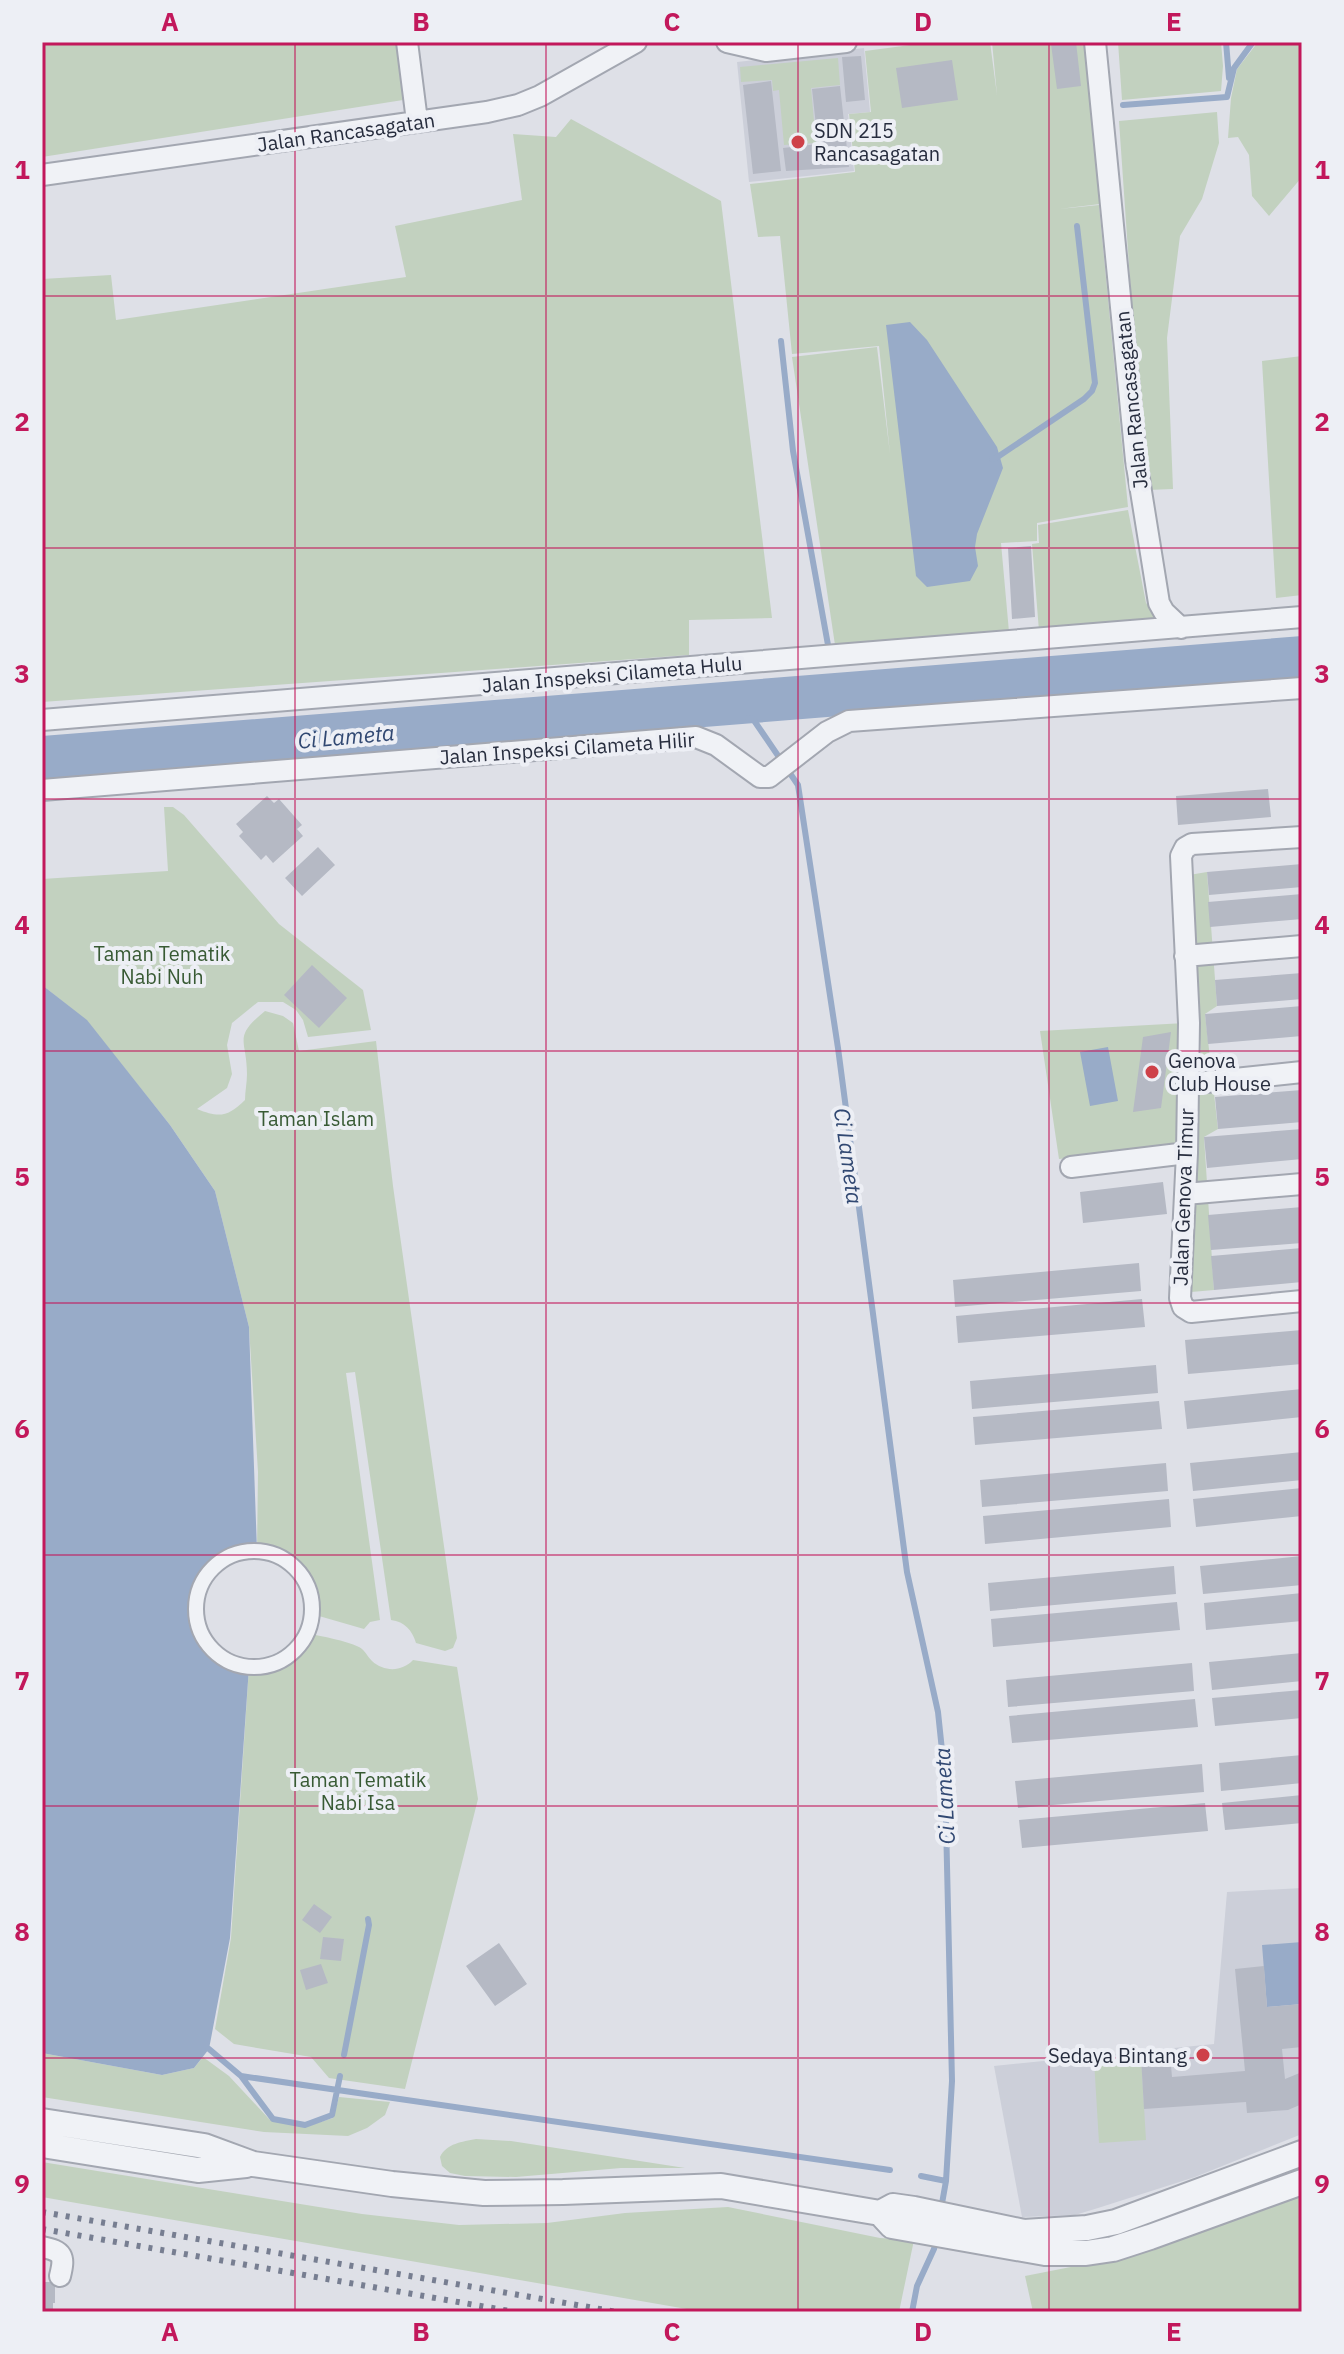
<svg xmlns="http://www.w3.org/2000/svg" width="1344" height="2354" viewBox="0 0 1344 2354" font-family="'IBM Plex Sans',sans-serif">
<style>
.built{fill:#cccfd9}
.green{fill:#c2d1bf}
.water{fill:#98abc8}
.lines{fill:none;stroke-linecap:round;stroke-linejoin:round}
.stream{stroke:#98abc8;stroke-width:6}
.building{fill:#b5b9c4}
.pedestrian-casing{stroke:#a3a7b1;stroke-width:18}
.minor-casing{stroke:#a3a7b1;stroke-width:24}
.tertiary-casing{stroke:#a3a7b1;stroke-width:28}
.pedestrian{stroke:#f0f2f6;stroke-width:14}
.minor{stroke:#f0f2f6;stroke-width:20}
.tertiary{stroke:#f0f2f6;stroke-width:24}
.rail{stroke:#777e91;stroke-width:6;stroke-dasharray:4 8;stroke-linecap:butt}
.grid{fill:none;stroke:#c2185b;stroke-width:2;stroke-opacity:0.55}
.poi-dot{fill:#ce4149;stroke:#edeff5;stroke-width:3}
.labels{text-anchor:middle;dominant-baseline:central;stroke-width:8;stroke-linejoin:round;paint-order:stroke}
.poi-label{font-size:20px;fill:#272d3e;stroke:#edeff5;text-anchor:start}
.street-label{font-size:20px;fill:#272d3e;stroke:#edeff5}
.park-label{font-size:20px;fill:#385a34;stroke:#edeff5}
.water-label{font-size:22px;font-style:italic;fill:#314872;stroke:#edeff5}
.neatline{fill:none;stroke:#c2185b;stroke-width:3}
.grid-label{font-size:26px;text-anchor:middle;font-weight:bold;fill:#c2185b}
</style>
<rect width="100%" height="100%" fill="#dee0e7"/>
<!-- built -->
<path class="built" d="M864,48L870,112L848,114L854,171L749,182L737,62Z
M1302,1888V2134L1195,2177L1098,2208L1075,2215L1022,2217L994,2066L1214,2044L1227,1892Z"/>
<!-- green -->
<path class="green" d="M42,42H396L403,100L42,157Z
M933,42H990L997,95L992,42H1085L1100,204L1059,209L1099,205L1128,507L1037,523V541L1001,543L1009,632L835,645L792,357L877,347L890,454L879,346L792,354L780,236L758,237L750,184L855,172L849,114L871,112L865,51Z
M1118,42H1221L1223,66L1221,91L1122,100Z
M1258,42H1302V177L1269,216L1252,196L1249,155L1238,137L1228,138L1231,98L1237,69Z
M838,58L840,85L811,88L816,143L784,145L779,90L773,91L772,80L741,82L740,67Z
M1217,112L1219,143L1202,199L1180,236L1167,338L1173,489L1148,490L1143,467L1119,121Z
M571,119L721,201L772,618L689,620V655L42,702V279L111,275L116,320L406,277L395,226L522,200L513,134L556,137Z
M1302,356V595L1276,598L1262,361Z
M1128,510L1146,603L1162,620L1039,631L1032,544L1039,543L1038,525Z
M164,807H173L184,815L279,924L363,990L371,1030L308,1037L303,1020L296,1010L283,1002H258L232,1023L227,1045L232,1074L227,1088L197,1109C219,1118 228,1117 245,1100C245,1091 247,1083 247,1074C247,1039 232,1038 265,1011L283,1016L293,1023L299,1051L376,1041L393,1186L457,1638L453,1648L445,1651L416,1643C412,1630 405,1622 391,1620L355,1372L346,1373L380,1620L370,1622L364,1629L312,1614C314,1580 289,1555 257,1551L258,1472L249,1327L215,1191L170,1125L87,1021L42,985V879L168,871Z
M1207,872L1217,1006L1205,1014L1218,1129L1204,1137L1214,1290L1191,1292L1188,1270L1201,1053L1189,875Z
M1185,1023L1178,1146L1059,1159L1040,1031Z
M307,1633C324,1637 344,1640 359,1647C365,1650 367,1656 372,1661C384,1672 402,1672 413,1660L457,1667L478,1799L405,2089L329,2078L311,2057L234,2044L215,2029L231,1938L249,1667C275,1665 293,1656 307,1633Z
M42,2053L162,2075L194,2068L203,2057L229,2076L270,2120L305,2127L333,2118L339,2097L390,2102L385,2115L367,2128L348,2136L264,2132L42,2097Z
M1141,2057L1146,2140L1099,2143L1094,2060Z
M476,2139L511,2141L685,2168H621L516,2177L465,2176L450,2173L442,2166L440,2157C447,2143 462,2142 476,2139Z
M42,2162L362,2214L459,2225L547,2223L625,2213L728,2207L880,2238L914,2240L899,2312H704L42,2197Z
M1302,2193V2312H1033L1025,2276L1086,2264Z"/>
<!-- water -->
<path class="water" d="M910,322L927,340L997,447L1003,468L977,534L975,547L978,566L970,581L927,587L916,576L886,325Z
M1302,636V679L42,780V736Z
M42,985L87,1020L170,1125L215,1191L249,1327L257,1551C218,1551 185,1587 199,1626C202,1636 207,1646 215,1653C225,1661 237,1664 249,1667L230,1938L209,2049L194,2068L162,2075L42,2053Z
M1108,1047L1118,1101L1090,1106L1080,1052Z
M1302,1942V2004L1267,2007L1262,1945Z"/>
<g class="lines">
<!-- stream -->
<path class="stream" d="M1226,42L1229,78
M1123,105L1227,97L1234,68L1253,42
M781,341L793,451L828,645
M992,459L996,458L1084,399L1092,391L1095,383L1077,226
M748,718L753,719L798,785L838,1048L907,1572L938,1712L945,1779L952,2081L946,2181L941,2209
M209,2049L241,2076L890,2170
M344,2055L369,1925L368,1919
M241,2076L273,2119L305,2125L332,2115L340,2076
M921,2176L946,2181
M912,2312L917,2286L934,2249L936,2240"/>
</g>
<!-- building -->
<path class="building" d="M1076,42L1081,86L1057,89L1051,44Z
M861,56L865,100L846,102L842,57Z
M952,60L958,100L902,108L896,68Z
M771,81L781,171L753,174L743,85Z
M840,86L849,167L786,171L783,148L818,144L812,89Z
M1031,546L1035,617L1012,619L1008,548Z
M1268,789L1271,817L1178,825L1176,796Z
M267,796L274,803L279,799L302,825L297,829L303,836L273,863L266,855L261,860L239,836L243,832L236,824Z
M318,847L335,865L302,896L285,878Z
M1302,864V887L1209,895L1207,872Z
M1302,894V919L1210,927L1208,902Z
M312,965L347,998L319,1028L284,995Z
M1302,973V999L1217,1006L1215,980Z
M1302,1006V1036L1208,1044L1205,1014Z
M1171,1032L1161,1108L1133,1112L1143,1037Z
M1302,1090V1122L1218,1129L1215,1097Z
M1302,1129V1159L1207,1168L1204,1137Z
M1163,1182L1167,1214L1083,1223L1080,1192Z
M1302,1207V1243L1211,1250L1208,1215Z
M1302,1248V1282L1214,1290L1211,1256Z
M1139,1263L1141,1291L955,1307L953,1280Z
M1142,1299L1145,1327L958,1343L956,1316Z
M1302,1330V1364L1188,1374L1185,1340Z
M1156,1365L1158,1393L972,1409L970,1381Z
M1302,1389V1417L1187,1429L1184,1401Z
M1159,1401L1162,1429L975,1445L973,1417Z
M1302,1452V1480L1193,1491L1190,1463Z
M1166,1463L1168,1491L982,1507L980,1480Z
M1302,1488V1516L1196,1527L1193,1499Z
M1169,1499L1171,1527L985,1544L983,1516Z
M1302,1556V1585L1203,1594L1200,1566Z
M1174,1566L1176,1594L990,1611L988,1583Z
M1302,1593V1621L1206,1630L1204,1603Z
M1177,1602L1180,1630L993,1647L991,1619Z
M1302,1653V1681L1212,1690L1209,1662Z
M1192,1663L1194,1691L1008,1707L1006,1680Z
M1302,1690V1718L1215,1726L1212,1698Z
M1195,1699L1198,1727L1012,1743L1009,1716Z
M1302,1755V1783L1221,1791L1219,1763Z
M1202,1764L1204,1792L1018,1808L1015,1781Z
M1302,1795V1823L1225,1830L1222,1803Z
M1205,1803L1208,1831L1022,1848L1019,1820Z
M314,1904L332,1917L320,1933L302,1920Z
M323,1937L344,1939L341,1961L320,1959Z
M499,1943L527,1984L495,2006L466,1966Z
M321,1964L328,1983L306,1990L300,1970Z
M1264,1966L1267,2007L1302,2004V2047L1282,2049L1285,2079L1302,2072V2104L1288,2110L1247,2113L1246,2102L1144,2109L1141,2057L1170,2055L1172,2077L1245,2071L1235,1969Z
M42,2282H55V2303H53V2309H47V2312H43L42,2308Z"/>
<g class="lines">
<!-- pedestrian casing -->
<g class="pedestrian-casing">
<path id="pedestrian" d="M196 1609a58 58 0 1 1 116 0a58 58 0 1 1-116 0Z"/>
</g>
<!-- minor casing -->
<g class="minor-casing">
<path id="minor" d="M407,42L417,121
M727,42L766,51L846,42
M1095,42L1136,460L1159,603L1164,612L1181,628
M42,175L487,112L518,105L540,96L636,42
M42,720L1302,617
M42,790L696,737L716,745L760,777H769L827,732L849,721L1302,688
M1302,837L1192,844L1185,848L1181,856L1189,1023L1187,1153L1180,1298L1183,1307L1191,1312L1302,1301
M1185,956L1302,946
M1187,1084L1302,1072
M1071,1167L1187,1153
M1185,1194L1302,1184
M42,2247C63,2251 65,2256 60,2276"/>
</g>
<!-- tertiary casing -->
<g class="tertiary-casing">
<path id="tertiary" d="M42,2121L204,2146L253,2164L392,2184L484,2193L563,2192L721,2186L880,2213L893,2206L914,2209L1024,2232L1087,2228L1116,2222L1302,2153
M42,2145L198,2170L246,2165
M880,2213L892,2226L1045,2253H1086L1113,2249L1150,2237L1302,2182"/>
</g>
<!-- pedestrian -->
<use href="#pedestrian" class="pedestrian"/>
<!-- minor -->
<use href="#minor" class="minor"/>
<!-- tertiary -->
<use href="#tertiary" class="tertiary"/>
<!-- rail -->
<path class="rail" d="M42,2212L617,2312
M42,2229L515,2312"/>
</g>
<!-- grid -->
<path class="grid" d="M295,42V2312M546,42V2312M798,42V2312M1049,42V2312M42,296H1302M42,548H1302M42,799H1302M42,1051H1302M42,1303H1302M42,1555H1302M42,1806H1302M42,2058H1302"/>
<!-- markers -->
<g class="poi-dot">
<circle cx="798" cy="142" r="8"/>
<circle cx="1152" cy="1072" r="8"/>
<circle cx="1203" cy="2055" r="8"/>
</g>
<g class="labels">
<!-- poi labels -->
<g class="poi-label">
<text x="814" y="130">SDN 215<tspan x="814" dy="23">Rancasagatan</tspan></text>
<text x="1168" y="1060">Genova<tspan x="1168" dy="23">Club House</tspan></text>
<text x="1187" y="2055" text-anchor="end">Sedaya Bintang</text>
</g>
<!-- street labels -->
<g class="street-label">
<text transform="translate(346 132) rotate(-8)">Jalan Rancasagatan</text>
<text transform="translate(1131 400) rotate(-96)">Jalan Rancasagatan</text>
<text transform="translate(612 674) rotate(-5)">Jalan Inspeksi Cilameta Hulu</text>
<text transform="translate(567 748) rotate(-4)">Jalan Inspeksi Cilameta Hilir</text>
<text transform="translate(1183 1197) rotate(-88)">Jalan Genova Timur</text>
</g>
<!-- park labels -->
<g class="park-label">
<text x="162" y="953">Taman Tematik<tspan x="162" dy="23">Nabi Nuh</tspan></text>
<text x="316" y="1118">Taman Islam</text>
<text x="358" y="1779">Taman Tematik<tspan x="358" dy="23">Nabi Isa</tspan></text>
</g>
<!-- water labels -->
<g class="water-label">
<text transform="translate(346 736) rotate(-5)">Ci Lameta</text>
<text transform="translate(849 1156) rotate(82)">Ci Lameta</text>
<text transform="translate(944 1796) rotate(-93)">Ci Lameta</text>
</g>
</g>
<!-- border -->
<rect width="1344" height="2354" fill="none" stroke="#edeff5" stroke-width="88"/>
<rect x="44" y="44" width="1256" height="2266" class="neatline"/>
<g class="grid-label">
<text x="170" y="31">A</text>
<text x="421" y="31">B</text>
<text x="672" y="31">C</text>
<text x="923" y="31">D</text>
<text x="1174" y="31">E</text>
<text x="22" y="179">1</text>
<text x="1322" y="179">1</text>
<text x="22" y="431">2</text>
<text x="1322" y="431">2</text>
<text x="22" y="683">3</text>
<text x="1322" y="683">3</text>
<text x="22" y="934">4</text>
<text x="1322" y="934">4</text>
<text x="22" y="1186">5</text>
<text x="1322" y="1186">5</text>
<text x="22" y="1438">6</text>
<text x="1322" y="1438">6</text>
<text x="22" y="1690">7</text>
<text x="1322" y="1690">7</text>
<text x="22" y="1941">8</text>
<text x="1322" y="1941">8</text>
<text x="22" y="2193">9</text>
<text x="1322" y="2193">9</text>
<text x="170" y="2341">A</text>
<text x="421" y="2341">B</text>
<text x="672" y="2341">C</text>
<text x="923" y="2341">D</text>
<text x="1174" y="2341">E</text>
</g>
</svg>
